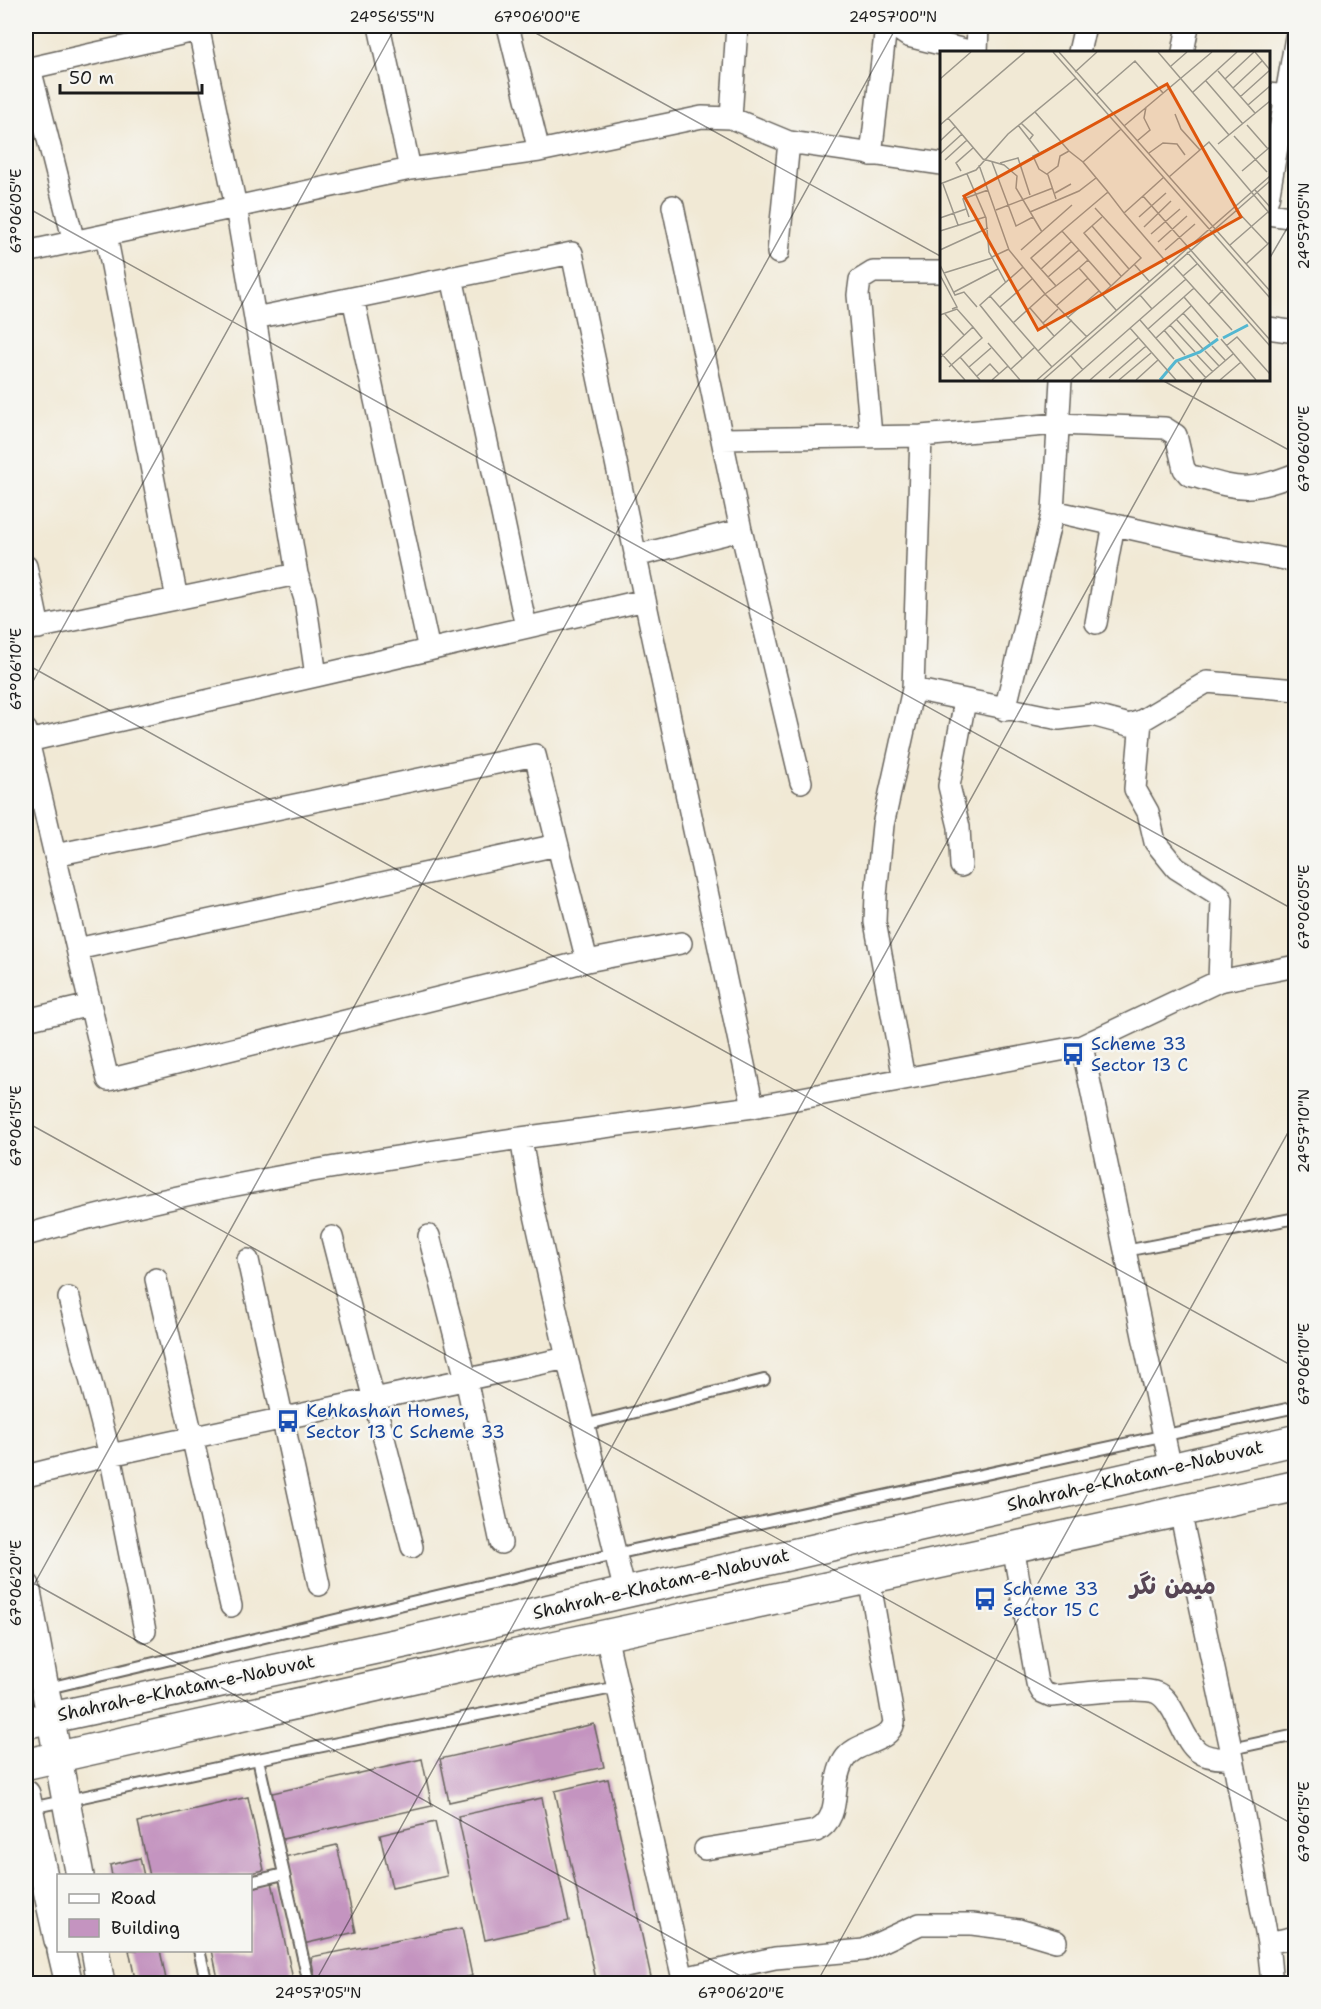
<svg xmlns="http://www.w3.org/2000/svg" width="1321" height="2009" viewBox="0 0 1321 2009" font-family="'Shantell Sans','Playpen Sans Arabic',sans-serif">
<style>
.building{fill:#c494c0}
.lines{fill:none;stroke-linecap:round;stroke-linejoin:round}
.service-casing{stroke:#67645d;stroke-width:14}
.minor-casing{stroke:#67645d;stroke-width:24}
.tertiary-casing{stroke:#67645d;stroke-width:30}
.secondary-casing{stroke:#67645d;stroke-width:33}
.service{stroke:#fff;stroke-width:10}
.minor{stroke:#fff;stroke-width:21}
.tertiary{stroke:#fff;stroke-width:27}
.secondary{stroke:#fff;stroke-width:30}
.ticks{fill:none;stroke:#1c1c1c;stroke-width:1.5;stroke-opacity:0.45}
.labels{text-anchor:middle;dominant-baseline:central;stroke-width:5;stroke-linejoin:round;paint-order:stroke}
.transit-label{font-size:18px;fill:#164399;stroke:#f6f6f2;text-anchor:start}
.street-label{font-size:18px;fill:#1c1c1c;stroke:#f6f6f2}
.district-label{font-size:24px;font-weight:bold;fill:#574655;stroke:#f6f6f2}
.inset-river{fill:none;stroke:#53b7d1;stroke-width:3}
.inset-road{fill:none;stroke:#9c978b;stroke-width:1.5}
.view{fill:#de560d;fill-opacity:0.15;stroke:#de560d;stroke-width:3}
.inset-edge{fill:none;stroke:#1c1c1c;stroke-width:3}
.neatline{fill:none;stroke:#1c1c1c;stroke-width:2}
.ticks-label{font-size:15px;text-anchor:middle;fill:#1c1c1c}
</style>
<rect width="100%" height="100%" fill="#f6f6f2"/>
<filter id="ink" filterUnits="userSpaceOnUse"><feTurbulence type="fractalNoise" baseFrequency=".0167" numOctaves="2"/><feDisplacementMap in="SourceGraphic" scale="12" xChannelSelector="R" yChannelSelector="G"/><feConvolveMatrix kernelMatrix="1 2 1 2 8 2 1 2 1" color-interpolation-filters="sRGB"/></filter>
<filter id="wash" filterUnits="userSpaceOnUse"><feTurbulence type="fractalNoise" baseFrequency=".008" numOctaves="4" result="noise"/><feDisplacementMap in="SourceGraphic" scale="24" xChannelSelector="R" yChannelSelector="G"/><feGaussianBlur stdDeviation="1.35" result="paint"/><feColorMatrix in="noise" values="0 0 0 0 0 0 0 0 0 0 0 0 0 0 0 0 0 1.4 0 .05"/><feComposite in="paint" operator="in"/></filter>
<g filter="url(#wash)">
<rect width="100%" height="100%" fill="#f1e9d5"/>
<g id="blocks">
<!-- building -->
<path class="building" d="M594,1724L604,1767L449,1802L440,1759Z
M422,1759L432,1806L278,1840L268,1794Z
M608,1779L651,1977L620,1984H597L555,1791Z
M248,1797L264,1870L238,1876H150L138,1822Z
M542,1798L569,1921L485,1940L458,1816Z
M435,1822L447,1876L392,1888L380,1835Z
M337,1845L356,1932L303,1944L284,1857Z
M140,1858L144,1876H112L110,1865Z
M272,1882L294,1984H219L212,1950H250V1886Z
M462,1928L472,1976L433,1984H316L311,1957Z
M129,1950H160L167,1984H136Z"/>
</g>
</g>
<g filter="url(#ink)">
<use href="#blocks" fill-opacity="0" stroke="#67645d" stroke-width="1.5"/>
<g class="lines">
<!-- service casing -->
<g class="service-casing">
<path id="service" d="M1125,1251L1296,1218
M584,1425L764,1380
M44,1689L615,1554L1296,1407
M1231,1749L1296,1735
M258,1759L309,1984
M31,1808L258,1759L618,1687
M250,1882L284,1874
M199,1950L207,1984"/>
</g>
<!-- minor casing -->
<g class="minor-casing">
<path id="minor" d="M198,26L236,207L410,169L539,151L508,26
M379,26L410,169
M893,26L908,36L973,52
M977,52L978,26
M1079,52L1085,26
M1183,52L1188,26
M30,68L74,242
M26,69L199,30
M1268,94L1296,97
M731,118L737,26
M539,151L702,117L731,118L789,142L942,164
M871,155L886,26
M1268,199L1296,37
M673,206L741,530L801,782
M1268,214L1296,218
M106,235L177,599
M26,252L236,207L255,318L572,253L645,600L316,676L305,599L297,574L26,630
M778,253L789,142
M452,277L526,627
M353,298L429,650
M255,318L297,574
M1268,328L1296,332
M871,435L858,295L860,280L873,272H942
M722,439L921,436L1057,424L1165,428L1176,435L1184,469L1189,475C1239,489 1245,494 1296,474
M1053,511L1200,544L1296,561
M635,556L741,530
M26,566L39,628
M1096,623L1114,524
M913,689L1059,719L1092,715L1129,725L1141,721L1207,682L1296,690
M1005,710L1053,511L1061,380
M1141,721L1135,789L1148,812L1155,842L1176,868L1219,895L1222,900L1219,981
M26,730L28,741L316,676
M28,741L108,1080L587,961L681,943
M55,855L535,755L587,961
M961,866L959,827L949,786L965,701
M77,949L557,845
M26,1020L90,1005
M1082,1046L1219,981L1296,966
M904,1079L875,922L876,895L883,825L913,689L921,436
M753,1107L1082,1046L1171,1469
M26,1235C187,1188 355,1163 521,1138
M429,1236L466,1379L501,1543
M332,1237L412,1547
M248,1260L319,1585
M156,1279L231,1606
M69,1298L110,1455L145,1631
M567,1358L531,1197L521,1138L753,1107L645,600
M26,1476L110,1455L567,1358L625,1592
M1180,1511L1233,1758L1268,1943L1272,1984
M1013,1547L1037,1683L1042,1692L1051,1696C1073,1695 1140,1685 1157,1693C1164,1696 1168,1703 1172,1709C1191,1743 1190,1761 1233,1758
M606,1635L684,1984
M705,1849L816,1831C844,1817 829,1783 844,1760C856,1740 889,1745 894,1722L869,1578
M1268,1943L1296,1937
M683,1978L775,1958L864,1950L920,1924H972L1019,1930L1056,1941"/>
</g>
<!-- tertiary casing -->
<g class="tertiary-casing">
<path id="tertiary" d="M26,1586L80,1876
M26,1794L58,1940
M61,1950L69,1984
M95,1950L101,1984"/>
</g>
<!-- secondary casing -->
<g class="secondary-casing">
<path id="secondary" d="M26,1723L411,1641L1296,1440
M26,1764L551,1647L1296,1486"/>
</g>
<!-- service -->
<use href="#service" class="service"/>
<!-- minor -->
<use href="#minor" class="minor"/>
<!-- tertiary -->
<use href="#tertiary" class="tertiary"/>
<!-- secondary -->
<use href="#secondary" class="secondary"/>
</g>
</g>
<!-- ticks -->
<path class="ticks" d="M523,26L942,257M26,207L1296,911M1268,261L1296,213M1162,380L1296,454M26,664L1296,1368M26,694L396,26M26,1122L1296,1826M26,1579L755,1984M26,1599L897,26M314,1984L1203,380M816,1984L1296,1118"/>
<!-- icons -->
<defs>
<g id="bus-bare" transform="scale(1.8)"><path d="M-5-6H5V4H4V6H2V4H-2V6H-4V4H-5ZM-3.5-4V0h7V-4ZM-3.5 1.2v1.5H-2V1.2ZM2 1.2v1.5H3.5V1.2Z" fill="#1a4fb4" stroke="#f6f6f2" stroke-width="2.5" paint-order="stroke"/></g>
</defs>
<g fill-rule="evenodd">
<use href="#bus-bare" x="1073" y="1054"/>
<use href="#bus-bare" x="288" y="1421"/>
<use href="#bus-bare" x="985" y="1599"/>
</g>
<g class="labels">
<!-- transit labels -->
<g class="transit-label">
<text x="1091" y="1044">Scheme 33<tspan x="1091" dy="21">Sector 13 C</tspan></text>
<text x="306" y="1411">Kehkashan Homes,<tspan x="306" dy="21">Sector 13 C Scheme 33</tspan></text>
<text x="1003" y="1589">Scheme 33<tspan x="1003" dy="21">Sector 15 C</tspan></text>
</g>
<!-- street labels -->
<g class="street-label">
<text transform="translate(1135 1476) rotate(-13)">Shahrah-e-Khatam-e-Nabuvat</text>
<text transform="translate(661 1584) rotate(-13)">Shahrah-e-Khatam-e-Nabuvat</text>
<text transform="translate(186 1688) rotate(-12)">Shahrah-e-Khatam-e-Nabuvat</text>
</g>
<!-- district labels -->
<g class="district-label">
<text x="1173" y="1586">میمن نگر</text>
</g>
</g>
<!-- overview -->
<g transform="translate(940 51)">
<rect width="330" height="330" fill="#f1e9d5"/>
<path class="inset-river" d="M283,287L308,274M220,329L236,310L260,301L278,288"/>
<path class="inset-road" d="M113,1L330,247M119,1L330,240M218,1L289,84M315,1L330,19M231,15L247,1M278,20L315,62M135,21L157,1M0,28L31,1M285,28L314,1M266,30L303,73M293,37L322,10M253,41L297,1M157,43L195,10L223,42M300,46L330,19M308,54L330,35M95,61L129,100L143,111M235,63L241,78L260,99M8,67L43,108L64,114L77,125L76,137L102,181M81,72L93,84L90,88M0,74L85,1M78,74L99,101M307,74L328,98M184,75L272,1M294,85L327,121M0,90L16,75M197,90L210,79L204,67L206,56M278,93L330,50M209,102L223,92L237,93L245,104M0,103L22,83M5,109L27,89M52,111L76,175L93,166M60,112L78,107L90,144M39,114L69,199L83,216M21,120L16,112L33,97M302,120L330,96M27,123L46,167L49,201L66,232M107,123L118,115L120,105L129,100M224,126L203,145L330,289M229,126L269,91L330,163M0,133L36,119L68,83L136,27M3,133L18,174M315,139L330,156M168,141L143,111L181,78M115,142L131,133M116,148L108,124L99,118L93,105L121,92M155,157L201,207L171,235M56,159L113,137M296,159L328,193M90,161L139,140L156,127M184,162L228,213M29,166L23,148L48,139M162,166L144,182L181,225M199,166L226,142M0,167L26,158M152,175L189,218M204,176L231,150M0,180L45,166M122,180L168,141L184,162L203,145M211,183L240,158M218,191L247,165M290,194L328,161M0,199L48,177M81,199L132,154M225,199L255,173M247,201L330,295M52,206L69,198M148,209L171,235L162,243M194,213L209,230M306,213L330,191M0,214L15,244L24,241L37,256M233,214L292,279M101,218L132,190M4,222L52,207M0,224L17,256L12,258M243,225L257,213M108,226L139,199M116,235L139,217M14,241L58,218M200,244L212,258M50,245L40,254L82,307M244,246L278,286M269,253L283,239M116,255L148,227M60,256L92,228M90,257L114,285M243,262L270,292M5,263L24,284M0,264L17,258L33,276L1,306M127,267L159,240M236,268L263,298M200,269L234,308M73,272L105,243L83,216L50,245L112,316M103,272L118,258M230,274L255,301M190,277L236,329M208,278L254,237M224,279L245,304M147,286L105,243L116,235L91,207L122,180L148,209L139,217L176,259M216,287L251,255M281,288L316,329M48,292L80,329M272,295L285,309M286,295L297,286L330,323M98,300L132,269M265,300L279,315M0,301L25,329M257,304L273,321M131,305L143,319M20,306L40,329M249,308L266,327M238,311L254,329M9,316L42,287L33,276M29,316L51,297M71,318L95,296M37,325L50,313L59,323M169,327L206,295M52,329L68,315M97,329L330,125M103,329L330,130M131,329L246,228M150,329L198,287M179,329L211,302M196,329L218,309M263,329L293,303M280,329L301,311"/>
<path class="view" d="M227,33L301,166L98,279L24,145Z"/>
<rect width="330" height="330" class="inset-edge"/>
</g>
<!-- margin -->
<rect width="1321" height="2009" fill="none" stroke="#f6f6f2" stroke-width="66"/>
<!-- legend -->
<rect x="57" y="1874" width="195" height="78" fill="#f6f6f2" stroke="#9f9f9c" stroke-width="1.5"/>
<rect x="69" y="1894" width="30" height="9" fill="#ffffff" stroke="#9f9f9c" stroke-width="1.5"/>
<text x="111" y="1904" font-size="18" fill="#1c1c1c">Road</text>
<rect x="69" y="1919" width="30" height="18" fill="#c494c0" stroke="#9f9f9c" stroke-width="1.5"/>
<text x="111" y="1934" font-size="18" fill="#1c1c1c">Building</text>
<!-- scale -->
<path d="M60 84v9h142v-9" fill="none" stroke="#1c1c1c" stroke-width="3"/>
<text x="69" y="84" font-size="18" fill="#1c1c1c" stroke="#f6f6f2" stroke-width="4.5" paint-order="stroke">50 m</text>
<rect x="33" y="33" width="1255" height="1943" class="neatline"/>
<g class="ticks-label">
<text x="392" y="22">24°56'55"N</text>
<text x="537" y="22">67°06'00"E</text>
<text x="893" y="22">24°57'00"N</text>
<text transform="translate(16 211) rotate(-90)" y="5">67°06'05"E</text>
<text transform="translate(1304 226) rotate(-90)" y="5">24°57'05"N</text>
<text transform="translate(1304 449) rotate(-90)" y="5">67°06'00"E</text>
<text transform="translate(16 669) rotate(-90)" y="5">67°06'10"E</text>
<text transform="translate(1304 907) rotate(-90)" y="5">67°06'05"E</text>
<text transform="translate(16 1126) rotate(-90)" y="5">67°06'15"E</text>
<text transform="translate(1304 1131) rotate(-90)" y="5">24°57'10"N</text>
<text transform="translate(1304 1364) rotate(-90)" y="5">67°06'10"E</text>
<text transform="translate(16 1583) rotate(-90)" y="5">67°06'20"E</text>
<text transform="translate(1304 1822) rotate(-90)" y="5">67°06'15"E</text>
<text x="318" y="1998">24°57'05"N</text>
<text x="741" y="1998">67°06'20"E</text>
</g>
</svg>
